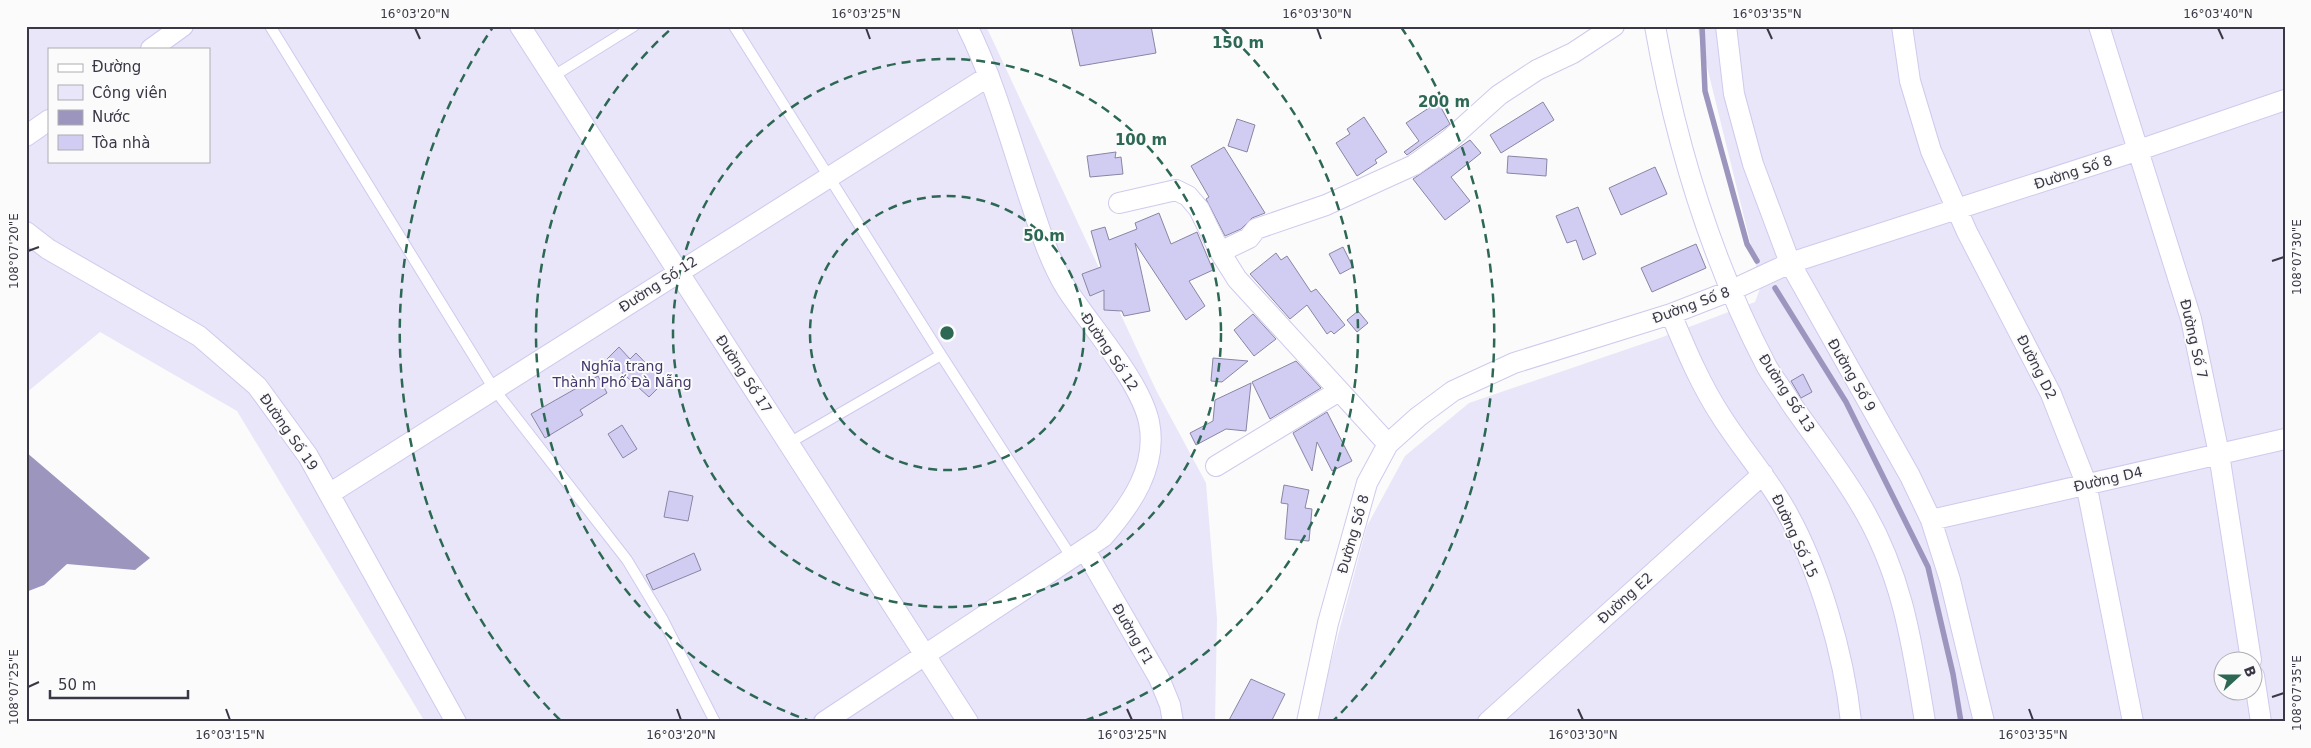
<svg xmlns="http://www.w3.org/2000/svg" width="2311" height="748" viewBox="0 0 2311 748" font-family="'DejaVu Sans',sans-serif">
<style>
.green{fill:#e8e6f8;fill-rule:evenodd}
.water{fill:#9c96bf}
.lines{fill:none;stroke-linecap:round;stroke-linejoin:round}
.stream{stroke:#9c96bf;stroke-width:5.5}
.building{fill:#d1ccf1;stroke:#8985a6}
.lane-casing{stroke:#cfcaee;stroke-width:12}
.street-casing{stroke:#cfcaee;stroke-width:22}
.lane{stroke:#fff;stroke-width:10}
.street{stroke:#fff;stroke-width:20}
.ticks{fill:none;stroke:#3a3846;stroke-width:2}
.ring{fill:none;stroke:#2c6853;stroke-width:2.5;stroke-dasharray:9 6}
.labels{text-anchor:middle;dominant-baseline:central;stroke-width:4;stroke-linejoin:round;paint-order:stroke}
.street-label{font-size:14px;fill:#3a3846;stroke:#fbfbfb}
.park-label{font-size:14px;fill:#43386e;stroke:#fbfbfb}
.centre{fill:#2c6853;stroke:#fbfbfb;stroke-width:2.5}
.ring-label{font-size:15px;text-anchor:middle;font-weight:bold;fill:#2c6853;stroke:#fbfbfb;stroke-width:4;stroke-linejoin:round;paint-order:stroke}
.neatline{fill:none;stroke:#3a3846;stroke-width:2}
.ticks-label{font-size:12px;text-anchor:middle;fill:#3a3846}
</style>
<rect width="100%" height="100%" fill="#fbfbfb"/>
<!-- green -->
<path class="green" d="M26,26H986L1156,390L1206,483L1217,619L1215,722H425L237,411L100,332L26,393ZM49,49H209V161H49Z
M1697,26H2285V722H1315L1367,526L1405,456L1469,403L1660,338L1755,302L1761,286ZM2224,660H2254V690H2224Z"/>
<!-- water -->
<path class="water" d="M26,452L150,558L135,570L67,564L44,585L26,592Z"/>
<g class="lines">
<!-- stream -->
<path class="stream" d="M1702,26L1705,91L1747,244L1757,261
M1775,288L1846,402L1928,567L1953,674L1961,722"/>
</g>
<!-- building -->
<path class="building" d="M1071,26H1151L1156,53L1080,66Z
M1438,102L1450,124L1407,155L1404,152L1419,141L1406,123Z
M1543,102L1554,120L1501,153L1490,135Z
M1364,117L1387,152L1375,160L1377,163L1357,176L1336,143L1350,134L1347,129Z
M1237,119L1255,125L1247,152L1228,146Z
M1470,140L1481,153L1451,177L1470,201L1445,220L1413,179Z
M1224,147L1265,213L1252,218L1241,229L1225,236L1206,199L1209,197L1191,166Z
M1116,152L1115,158L1121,157L1123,174L1090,177L1087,156Z
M1508,156L1547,159L1546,176L1507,173Z
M1655,167L1667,194L1621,215L1609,188Z
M1578,207L1596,254L1583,260L1576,240L1567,243L1556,216Z
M1159,213L1171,244L1197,232L1213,270L1189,281L1205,306L1186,320L1135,243L1150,311L1124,316L1122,311L1104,310V290L1090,296L1082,274L1101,267L1091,231L1105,227L1109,240L1137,229L1135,223Z
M1696,244L1706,268L1652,292L1641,268Z
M1343,247L1353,267L1340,274L1329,254Z
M1276,253L1281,260L1287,256L1311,292L1316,289L1345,325L1334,334L1331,331L1327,334L1307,305L1290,319L1250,274Z
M1358,311L1368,323L1357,332L1347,320Z
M1253,314L1276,339L1254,356L1234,330Z
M619,347L630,359L636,353L664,382L649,397L607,359Z
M1213,358L1248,361L1222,382L1211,381Z
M1296,361L1321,388L1270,419L1252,382Z
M1803,374L1812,392L1801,398L1791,381Z
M598,376L607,393L580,410L583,415L545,438L531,414Z
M1251,383L1246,431L1226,429L1196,445L1190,433L1213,421L1215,400Z
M1327,412L1352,461L1332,471L1317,442L1312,471L1293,433Z
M622,425L637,449L623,458L608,434Z
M1284,485L1309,490L1305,508L1312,509L1309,541L1285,539L1288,504L1281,503Z
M669,491L693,496L688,521L664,517Z
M694,553L701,570L653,590L646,575Z
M1251,679L1285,694L1271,722H1228Z"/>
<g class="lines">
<!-- lane casing -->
<g class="lane-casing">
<path id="lane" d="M270,26L494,389L627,560L662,618L715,722
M734,26L941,355L1072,558
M552,77L634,26
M789,443L941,355"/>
</g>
<!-- street casing -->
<g class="street-casing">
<path id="street" d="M520,26L968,722
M1655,26C1676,145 1711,260 1767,367C1774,379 1783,390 1790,402C1813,435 1838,467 1859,502C1902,572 1912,642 1925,722
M1726,26L1734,94L1753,164L1790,263L1910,476L1931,520L1950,580L1984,722
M1902,26L1910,81L1931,151L1967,232L2051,394L2086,483L2133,722
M2099,26L2191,319L2219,454L2251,660
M151,49L183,26
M26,136L49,120
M1119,203L1176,190L1188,196L1199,209L1220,252L1237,279L1388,444
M26,232L48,249L199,336L257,386L308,456L456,722
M1220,252L1249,238L1256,229L1326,205L1414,165L1449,140L1499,95L1537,70L1573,53L1614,26
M1671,314C1686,350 1701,386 1723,419C1743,450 1767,477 1785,509C1819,568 1844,654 1851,722
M1216,466L1339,391
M329,494L989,76
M1931,520L2285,439
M1085,550L1159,678L1170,705L1173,722
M2254,676L2261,722
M824,722L1103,537C1131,505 1158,467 1149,422C1140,380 1090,326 1066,288C1049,260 1039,227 1029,197C1010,140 994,80 967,26
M1307,722L1328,623L1367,483L1388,444L1418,417L1453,391L1514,363L1671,314L1730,291L1790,263L2139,150L2285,100
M1488,722L1763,474"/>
</g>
<!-- lane -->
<use href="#lane" class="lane"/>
<!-- street -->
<use href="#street" class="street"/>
</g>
<!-- ticks -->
<path class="ticks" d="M415,28L420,39M866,28L870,39M1317,28L1321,39M1767,28L1772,39M2218,28L2223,39M28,251L39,247M2272,261L2284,257M28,687L39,682M2272,697L2284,693M226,709L230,720M677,709L681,720M1127,709L1132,720M1578,709L1583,720M2029,709L2033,720"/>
<!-- distance rings -->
<g class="ring">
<circle cx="947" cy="333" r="137"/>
<circle cx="947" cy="333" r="274"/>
<path d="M813 722A411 411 0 0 1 672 28M1222 28A411 411 0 0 1 1081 722"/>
<path d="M560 720A548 548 0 0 1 493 27M1401 27A548 548 0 0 1 1334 720"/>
</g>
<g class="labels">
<!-- street labels -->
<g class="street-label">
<text transform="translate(2073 172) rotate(-18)">Đường Số 8</text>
<text transform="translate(658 284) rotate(-33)">Đường Số 12</text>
<text transform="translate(1691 305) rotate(-20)">Đường Số 8</text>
<text transform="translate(2194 339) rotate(77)">Đường Số 7</text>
<text transform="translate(1110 352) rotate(56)">Đường Số 12</text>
<text transform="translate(2037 367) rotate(63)">Đường D2</text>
<text transform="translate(744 374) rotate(57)">Đường Số 17</text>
<text transform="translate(1852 375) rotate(60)">Đường Số 9</text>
<text transform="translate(1787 393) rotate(57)">Đường Số 13</text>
<text transform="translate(289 432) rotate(55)">Đường Số 19</text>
<text transform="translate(2108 479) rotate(-13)">Đường D4</text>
<text transform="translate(1353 534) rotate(-74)">Đường Số 8</text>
<text transform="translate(1795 536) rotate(65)">Đường Số 15</text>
<text transform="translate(1625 598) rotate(-42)">Đường E2</text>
<text transform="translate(1133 634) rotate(60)">Đường F1</text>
</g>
<!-- park labels -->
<g class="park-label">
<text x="622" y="366">Nghĩa trang<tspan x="622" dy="16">Thành Phố Đà Nẵng</tspan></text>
</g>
</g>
<circle cx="947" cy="333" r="8" class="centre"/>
<g class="ring-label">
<text x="1238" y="48">150 m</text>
<text x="1444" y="107">200 m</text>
<text x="1141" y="145">100 m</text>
<text x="1044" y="241">50 m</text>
</g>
<!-- border -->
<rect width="2311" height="748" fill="none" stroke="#fbfbfb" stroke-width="55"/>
<!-- legend -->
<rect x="48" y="48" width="162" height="115" fill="#fbfbfb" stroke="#aeadb3"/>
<rect x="58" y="64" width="25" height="8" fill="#ffffff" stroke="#aeadb3"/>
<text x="92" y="72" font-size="15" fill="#3a3846">Đường</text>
<rect x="58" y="85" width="25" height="15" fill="#e8e6f8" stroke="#aeadb3"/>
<text x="92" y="98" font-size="15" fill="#3a3846">Công viên</text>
<rect x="58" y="110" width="25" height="15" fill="#9c96bf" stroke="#aeadb3"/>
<text x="92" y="122" font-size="15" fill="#3a3846">Nước</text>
<rect x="58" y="135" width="25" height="15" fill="#d1ccf1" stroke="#aeadb3"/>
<text x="92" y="148" font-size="15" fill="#3a3846">Tòa nhà</text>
<!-- north arrow -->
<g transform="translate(2238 676) rotate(69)"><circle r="24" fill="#fbfbfb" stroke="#aeadb3"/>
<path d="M0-4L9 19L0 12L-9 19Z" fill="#2c6853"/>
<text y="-8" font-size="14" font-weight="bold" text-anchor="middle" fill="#3a3846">B</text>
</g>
<!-- scale -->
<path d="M50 690v8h138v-8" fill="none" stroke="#3a3846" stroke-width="2.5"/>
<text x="58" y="690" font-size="15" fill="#3a3846" stroke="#fbfbfb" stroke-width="4" paint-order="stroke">50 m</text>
<rect x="28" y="28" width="2256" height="692" class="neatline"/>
<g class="ticks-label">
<text x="415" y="18">16°03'20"N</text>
<text x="866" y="18">16°03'25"N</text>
<text x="1317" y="18">16°03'30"N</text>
<text x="1767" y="18">16°03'35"N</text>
<text x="2218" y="18">16°03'40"N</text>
<text transform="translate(14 251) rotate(-90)" y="4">108°07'20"E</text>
<text transform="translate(2297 257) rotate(-90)" y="4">108°07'30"E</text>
<text transform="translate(14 687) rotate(-90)" y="4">108°07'25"E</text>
<text transform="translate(2297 693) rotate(-90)" y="4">108°07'35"E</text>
<text x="230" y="739">16°03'15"N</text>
<text x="681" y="739">16°03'20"N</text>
<text x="1132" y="739">16°03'25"N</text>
<text x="1583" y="739">16°03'30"N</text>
<text x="2033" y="739">16°03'35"N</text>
</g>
</svg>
